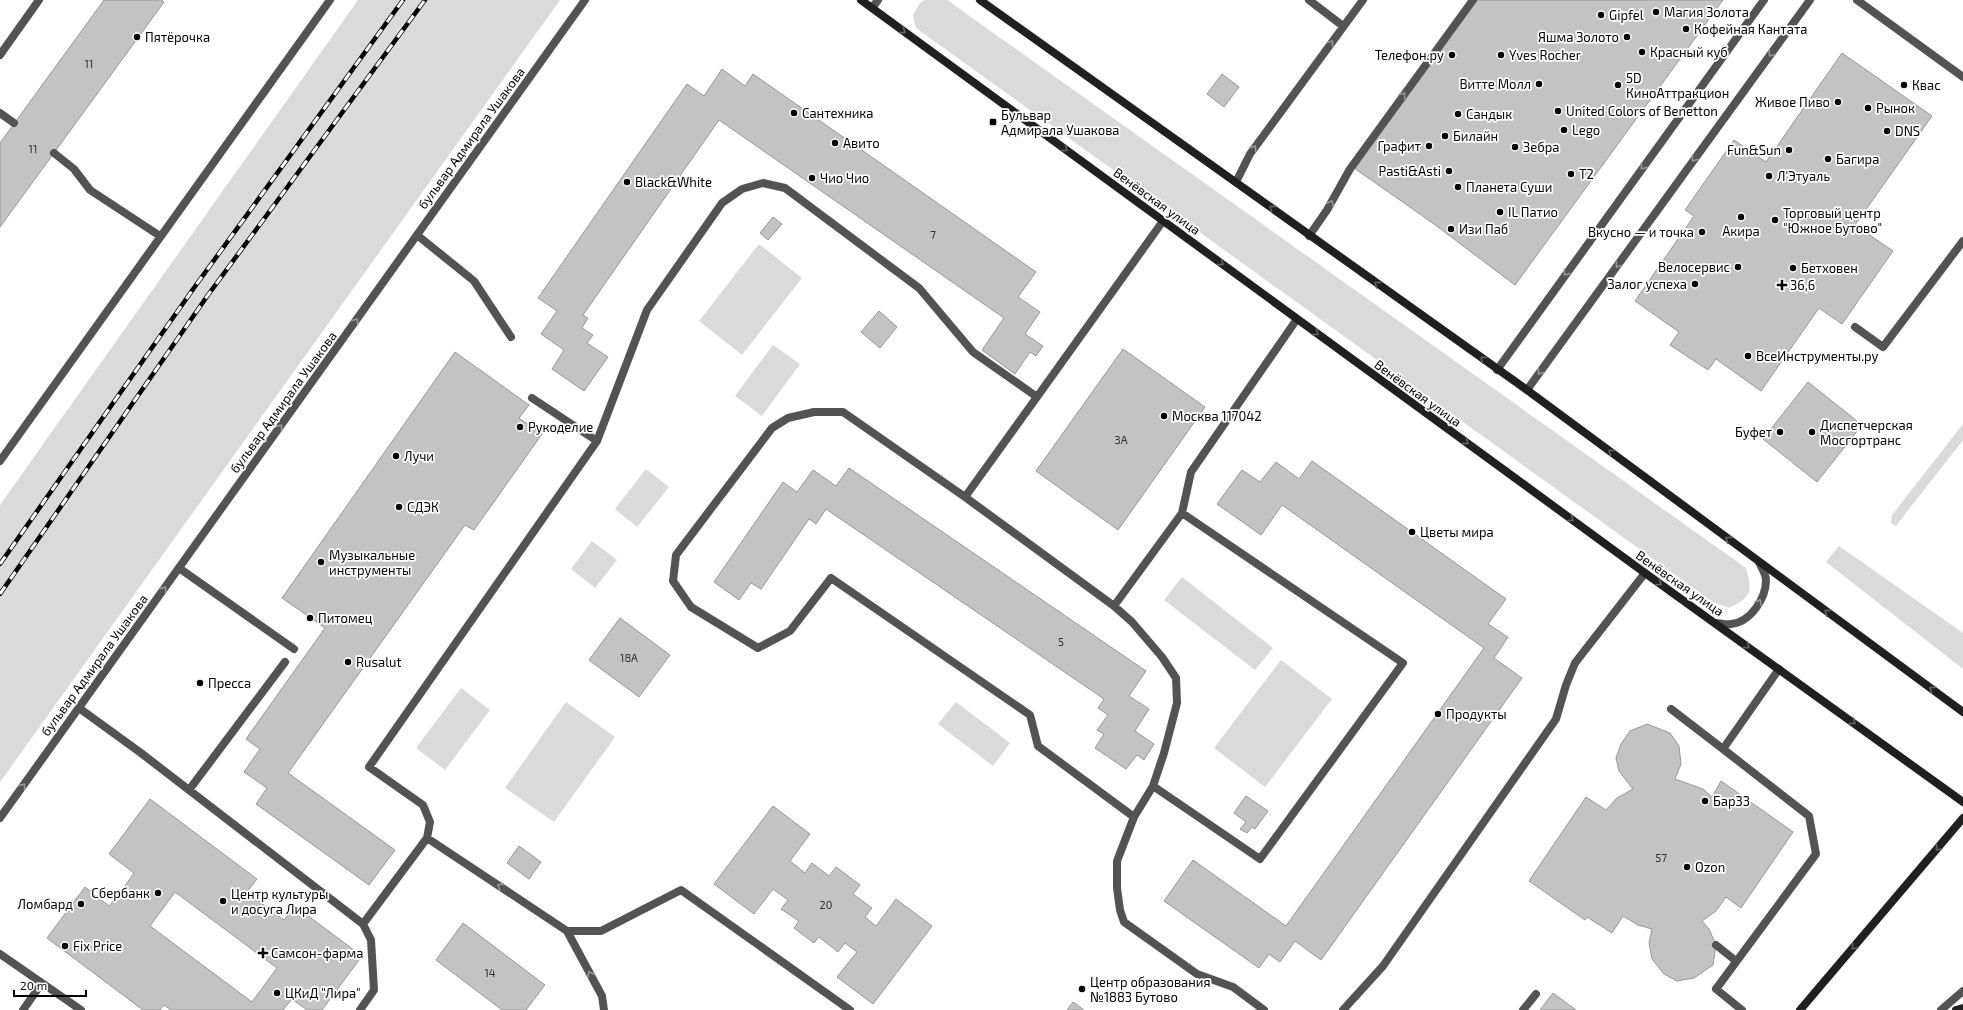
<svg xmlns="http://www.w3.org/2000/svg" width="1963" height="1010" viewBox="0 0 1963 1010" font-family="'Exo 2',sans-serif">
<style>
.green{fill:#dadada}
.building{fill:#c3c3c3;stroke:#979797;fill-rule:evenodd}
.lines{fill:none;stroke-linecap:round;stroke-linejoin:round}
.service{stroke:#535353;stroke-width:8}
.minor{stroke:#535353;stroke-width:8}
.tertiary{stroke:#535353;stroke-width:8}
.secondary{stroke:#202020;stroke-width:8}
.rail-casing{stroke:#000;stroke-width:4.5}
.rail{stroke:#fff;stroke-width:3;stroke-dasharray:9;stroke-linecap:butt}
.oneway{stroke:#636363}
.oneway2{stroke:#989898}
.poi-dot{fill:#000;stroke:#fff;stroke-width:1.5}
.labels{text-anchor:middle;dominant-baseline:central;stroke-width:3.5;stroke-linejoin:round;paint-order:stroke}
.number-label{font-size:11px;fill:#313131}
.poi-label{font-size:13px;fill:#000;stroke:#fff;text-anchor:start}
.street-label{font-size:13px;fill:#000;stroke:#fff}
</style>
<rect width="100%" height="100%" fill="#fff"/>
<!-- green -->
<path class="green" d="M358,0H560L0,782V505Z
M925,0H947L1746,568C1753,591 1752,597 1729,608L1713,602L916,28L913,15L920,3Z
M759,244L802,278L742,355L699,321Z
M773,345L800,364L762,416L735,396Z
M1963,424V440L1896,526L1891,523L1892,515Z
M646,469L669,487L637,527L615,509Z
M592,541L617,560L595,588L571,569Z
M1839,546L1963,633V669L1826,562Z
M1182,577L1273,648L1255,670L1164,600Z
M1281,660L1332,699L1265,787L1214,748Z
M461,688L490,710L445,770L416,748Z
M566,702L615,737L554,822L505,788Z
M956,702L1010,743L993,766L938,724Z"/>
<!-- building -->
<path class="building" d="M104,0H161L164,2L0,227V143Z
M1477,0H1723L1515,285L1434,224L1354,168Z
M1842,53L1932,116L1855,225L1893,251L1842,324L1819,308L1761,391L1716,359L1708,370L1670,345L1679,332L1635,301L1694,216L1685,210L1734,140L1766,162Z
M722,69L745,86L753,74L1036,272L1018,297L1040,312L1025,334L1043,346L1036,356L1030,352L1015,374L982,350L1004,318L719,120L583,315L588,318L582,328L593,335L587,343L608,357L584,391L552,369L564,350L541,334L557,311L538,298L687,84L704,96Z
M1222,74L1239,87L1224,107L1207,94Z
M773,217L782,224L768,240L760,233Z
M879,311L897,327L880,348L861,332Z
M1123,349L1205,407L1118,530L1036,471Z
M455,352L529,405L519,418L542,434L474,530L465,525L288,773L395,850L369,885L256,804L267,788L244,772L260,749L246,739L325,628L282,598Z
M1808,382L1862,425L1817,482L1763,439Z
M1312,461L1506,599L1488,624L1508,637L1494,658L1522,678L1321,960L1295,941L1280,962L1269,954L1259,968L1164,901L1193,860L1286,926L1484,648L1282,505L1261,535L1217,504L1242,470L1260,482L1276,462L1299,479Z
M849,468L1146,671L1129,696L1149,709L1135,731L1154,744L1144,760L1137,755L1126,769L1095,748L1104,734L1097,730L1108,715L1098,708L1104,699L826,509L816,524L809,519L761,589L751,583L739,600L714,582L783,482L797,492L813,470L836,486Z
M620,618L670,655L639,697L589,660Z
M1647,724L1670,733L1679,746L1681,764L1675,779L1703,789L1712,797L1721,781L1793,832L1741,908L1726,897L1716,911L1702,921L1709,929L1716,945L1713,965L1694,978L1677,981L1664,974L1652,959L1649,943L1652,929L1638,925L1623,916L1612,933L1587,917L1585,920L1529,881L1586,797L1606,810L1617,798L1633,789L1619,771L1616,758L1621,744L1630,731Z
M1246,796L1268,811L1255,829L1252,827L1247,833L1240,829L1246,822L1234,813Z
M150,799L257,879L247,892L284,920L295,906L362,956L322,1010H307L292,999L283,1010H171L164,1005L160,1010H143L47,938L85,887L109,906L120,893L134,873L109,854ZM175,892L277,968L252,1002L150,926Z
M773,806L810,834L790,861L805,873L812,863L829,876L836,867L860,885L853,894L872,908L865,917L876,926L896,899L932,926L873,1004L837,977L857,952L845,943L838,952L819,937L814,943L794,928L799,921L781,909L788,900L773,889L754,914L714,884Z
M519,846L541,862L529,879L507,863Z
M463,923L545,985L526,1010H502L436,960Z
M1553,993L1576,1010H1540Z
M1073,1002L1084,1010H1067Z"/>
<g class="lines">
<!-- service -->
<path class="service" d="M1309,0L1343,26
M1857,0L1963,77
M0,55L39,0
M0,113L14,123
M54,153L74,169L90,190L160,236
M1236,182L1250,154L1363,0
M417,235L474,281L511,337
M1309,236L1327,210L1350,169L1473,0
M1855,327L1883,347L1963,241
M1497,370L1764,0
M1527,390L1810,0
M1037,397L965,497L1114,606L1132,622L1162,657L1176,678L1177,703L1164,753L1153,786L1134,817L1117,861V888L1120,910L1124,922L1197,974L1233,987L1264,1010
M532,398L597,441
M965,497L843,412H814L788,418L772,428L676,555L673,581L691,607L758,648L790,631L831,578L1030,715L1038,746L1134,817
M179,568L294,649
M1114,606L1182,513L1191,472L1297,319
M79,708L141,753L363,924
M1671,709L1723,749
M1153,786L1260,859L1403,663L1182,513
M189,790L285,662
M427,838L567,931L602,996L604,1010
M567,931H601L681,890L850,1010
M1716,945L1736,961
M0,954L81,1010
M23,1010L42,983
M360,1010L374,990L371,940L363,924L427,838L430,822L423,805L369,767L597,441L647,310L722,203L742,189L763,183L785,188L919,288L973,352L1037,397L1163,221
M1343,1010L1383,966L1556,719L1566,685L1575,663L1645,573
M1523,1010L1536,994
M1742,1010L1716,989L1816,854L1809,816L1723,749L1779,669
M1941,1010L1963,991"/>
<!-- minor -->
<path class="minor" d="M0,818L585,0"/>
<!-- tertiary -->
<path class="tertiary" d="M872,8L878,0
M0,461L330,0
M1716,623C1720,623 1727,625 1731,624C1751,622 1766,598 1766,580C1766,574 1761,567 1759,562"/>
<!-- secondary -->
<path class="secondary" d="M861,0L1645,573L1963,802
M980,0L1527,390L1963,712
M1800,1010L1963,818
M1956,1010L1963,1008"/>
<!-- rail casing -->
<g class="rail-casing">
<path id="rail" d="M0,564L196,285L403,0
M0,594L208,295L425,0"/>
</g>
<!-- rail -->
<use href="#rail" class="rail"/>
</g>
<!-- one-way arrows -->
<defs><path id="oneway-chevron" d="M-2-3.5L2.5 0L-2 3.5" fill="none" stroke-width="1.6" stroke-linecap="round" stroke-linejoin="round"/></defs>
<g class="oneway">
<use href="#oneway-chevron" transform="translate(903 31) rotate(36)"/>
<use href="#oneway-chevron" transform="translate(1065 149) rotate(36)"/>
<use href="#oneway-chevron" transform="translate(1272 208) rotate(-144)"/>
<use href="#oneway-chevron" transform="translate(1221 263) rotate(36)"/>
<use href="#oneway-chevron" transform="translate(1377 284) rotate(-144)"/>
<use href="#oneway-chevron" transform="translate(1316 333) rotate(36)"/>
<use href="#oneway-chevron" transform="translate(1483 359) rotate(-144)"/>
<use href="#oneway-chevron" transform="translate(1466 442) rotate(36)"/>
<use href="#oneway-chevron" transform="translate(1611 452) rotate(-144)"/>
<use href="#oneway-chevron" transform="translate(1571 519) rotate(36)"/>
<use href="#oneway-chevron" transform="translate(1728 539) rotate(-143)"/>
<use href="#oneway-chevron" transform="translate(1659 583) rotate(35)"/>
<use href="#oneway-chevron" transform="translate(1827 612) rotate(-144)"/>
<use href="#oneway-chevron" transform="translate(1747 646) rotate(36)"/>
<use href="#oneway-chevron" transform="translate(1932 689) rotate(-144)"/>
<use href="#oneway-chevron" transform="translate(1853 722) rotate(36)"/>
<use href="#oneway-chevron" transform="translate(1938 848) rotate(130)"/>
<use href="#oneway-chevron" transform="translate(1854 947) rotate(130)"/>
</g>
<g class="oneway2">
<use href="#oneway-chevron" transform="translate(1331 43) rotate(-54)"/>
<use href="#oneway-chevron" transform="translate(1771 54) rotate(126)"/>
<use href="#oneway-chevron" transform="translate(1403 95) rotate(-54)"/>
<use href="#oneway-chevron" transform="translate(1254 148) rotate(-54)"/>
<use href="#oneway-chevron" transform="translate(1694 159) rotate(126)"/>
<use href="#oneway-chevron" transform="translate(1643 167) rotate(126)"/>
<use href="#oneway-chevron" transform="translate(1331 203) rotate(-63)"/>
<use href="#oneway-chevron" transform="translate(1618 265) rotate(126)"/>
<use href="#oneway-chevron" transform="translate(1566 273) rotate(126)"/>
<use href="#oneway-chevron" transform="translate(356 321) rotate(-54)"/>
<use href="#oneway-chevron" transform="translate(1540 372) rotate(126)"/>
<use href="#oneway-chevron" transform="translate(280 427) rotate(-54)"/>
<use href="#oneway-chevron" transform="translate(164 589) rotate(-54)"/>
<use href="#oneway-chevron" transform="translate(1759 602) rotate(-61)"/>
<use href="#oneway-chevron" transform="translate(23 786) rotate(-54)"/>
<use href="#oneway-chevron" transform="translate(500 886) rotate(-147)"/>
<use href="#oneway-chevron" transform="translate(590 974) rotate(-118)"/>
</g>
<!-- markers -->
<g class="poi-dot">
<circle cx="1656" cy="12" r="4"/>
<circle cx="1601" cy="15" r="4"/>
<circle cx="1686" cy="29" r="4"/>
<circle cx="137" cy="37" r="4"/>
<circle cx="1627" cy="37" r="4"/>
<circle cx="1642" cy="52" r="4"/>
<circle cx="1452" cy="55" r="4"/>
<circle cx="1501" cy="55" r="4"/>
<circle cx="1539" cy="84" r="4"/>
<circle cx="1618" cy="85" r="4"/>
<circle cx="1904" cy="85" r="4"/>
<circle cx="1838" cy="102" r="4"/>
<circle cx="1868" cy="108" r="4"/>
<circle cx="1558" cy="111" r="4"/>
<circle cx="794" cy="113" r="4"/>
<circle cx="1458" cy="114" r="4"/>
<rect x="989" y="118" width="8" height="8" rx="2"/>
<circle cx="1564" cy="130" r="4"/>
<circle cx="1887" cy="131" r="4"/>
<circle cx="1445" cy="136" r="4"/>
<circle cx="835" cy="143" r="4"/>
<circle cx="1429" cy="146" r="4"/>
<circle cx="1515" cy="147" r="4"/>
<circle cx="1789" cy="150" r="4"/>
<circle cx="1828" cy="159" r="4"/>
<circle cx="1449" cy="171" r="4"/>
<circle cx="1571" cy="174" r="4"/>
<circle cx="1769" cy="176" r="4"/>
<circle cx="812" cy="178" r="4"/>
<circle cx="627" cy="182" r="4"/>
<circle cx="1458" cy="187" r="4"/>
<circle cx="1500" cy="212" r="4"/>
<circle cx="1741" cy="217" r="4"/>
<circle cx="1775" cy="220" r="4"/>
<circle cx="1451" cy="229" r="4"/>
<circle cx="1702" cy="232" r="4"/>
<circle cx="1738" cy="267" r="4"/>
<circle cx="1793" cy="268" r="4"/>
<circle cx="1695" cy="284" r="4"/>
<path d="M1780 279h4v4h4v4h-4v4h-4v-4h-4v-4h4z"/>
<circle cx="1748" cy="356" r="4"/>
<circle cx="1164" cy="416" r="4"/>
<circle cx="520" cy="427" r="4"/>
<circle cx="1780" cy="432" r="4"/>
<circle cx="1812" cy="432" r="4"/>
<circle cx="396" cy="456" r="4"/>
<circle cx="399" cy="507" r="4"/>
<circle cx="1412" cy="532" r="4"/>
<circle cx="321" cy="562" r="4"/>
<circle cx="310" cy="618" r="4"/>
<circle cx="348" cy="662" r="4"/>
<circle cx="200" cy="683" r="4"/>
<circle cx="1438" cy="714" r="4"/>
<circle cx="1705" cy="801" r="4"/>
<circle cx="1687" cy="867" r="4"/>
<circle cx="158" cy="893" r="4"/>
<circle cx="223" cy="901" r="4"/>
<circle cx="81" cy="904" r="4"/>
<circle cx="65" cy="946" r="4"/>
<path d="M261 947h4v4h4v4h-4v4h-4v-4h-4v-4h4z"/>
<circle cx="1082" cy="989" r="4"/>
<circle cx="277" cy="993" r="4"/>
</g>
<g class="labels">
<!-- number labels -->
<g class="number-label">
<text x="89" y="63">11</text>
<text x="33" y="148">11</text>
<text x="933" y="234">7</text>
<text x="1121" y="439">3А</text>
<text x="1061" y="641">5</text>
<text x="629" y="657">18А</text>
<text x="1661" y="857">57</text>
<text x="826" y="904">20</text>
<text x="490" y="972">14</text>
</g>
<!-- poi labels -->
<g class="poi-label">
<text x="1664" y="12">Магия Золота</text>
<text x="1609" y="15">Gipfel</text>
<text x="1694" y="29">Кофейная Кантата</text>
<text x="145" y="37">Пятёрочка</text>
<text x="1619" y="37" text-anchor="end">Яшма Золото</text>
<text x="1650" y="52">Красный куб</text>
<text x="1444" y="55" text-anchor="end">Телефон.ру</text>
<text x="1509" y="55">Yves Rocher</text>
<text x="1626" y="78">5D<tspan x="1626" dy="15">КиноАттракцион</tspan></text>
<text x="1531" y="84" text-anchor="end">Витте Молл</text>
<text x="1912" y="85">Квас</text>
<text x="1830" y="102" text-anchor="end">Живое Пиво</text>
<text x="1876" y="108">Рынок</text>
<text x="1566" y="111">United Colors of Benetton</text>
<text x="802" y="113">Сантехника</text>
<text x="1466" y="114">Сандык</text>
<text x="1001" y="115">Бульвар<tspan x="1001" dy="15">Адмирала Ушакова</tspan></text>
<text x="1572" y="130">Lego</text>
<text x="1895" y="131">DNS</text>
<text x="1453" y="136">Билайн</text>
<text x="843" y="143">Авито</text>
<text x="1421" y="146" text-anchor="end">Графит</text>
<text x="1523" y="147">Зебра</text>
<text x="1781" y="150" text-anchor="end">Fun&amp;Sun</text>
<text x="1836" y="159">Багира</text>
<text x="1441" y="171" text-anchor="end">Pasti&amp;Asti</text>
<text x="1579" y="174">T2</text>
<text x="1777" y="176">Л'Этуаль</text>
<text x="820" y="178">Чио Чио</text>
<text x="635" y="182">Black&amp;White</text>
<text x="1466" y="187">Планета Суши</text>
<text x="1508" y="212">IL Патио</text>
<text x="1783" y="213">Торговый центр<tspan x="1783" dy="15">"Южное Бутово"</tspan></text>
<text x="1459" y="229">Изи Паб</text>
<text x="1741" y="231" text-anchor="middle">Акира</text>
<text x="1694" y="232" text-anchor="end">Вкусно — и точка</text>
<text x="1730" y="267" text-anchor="end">Велосервис</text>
<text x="1801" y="268">Бетховен</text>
<text x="1687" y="284" text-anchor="end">Залог успеха</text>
<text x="1790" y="285">36,6</text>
<text x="1756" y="356">ВсеИнструменты.ру</text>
<text x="1172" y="416">Москва 117042</text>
<text x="1820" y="425">Диспетчерская<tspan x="1820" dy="15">Мосгортранс</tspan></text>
<text x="528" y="427">Рукоделие</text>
<text x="1772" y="432" text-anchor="end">Буфет</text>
<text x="404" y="456">Лучи</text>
<text x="407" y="507">СДЭК</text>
<text x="1420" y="532">Цветы мира</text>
<text x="329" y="555">Музыкальные<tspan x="329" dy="15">инструменты</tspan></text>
<text x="318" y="618">Питомец</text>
<text x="356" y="662">Rusalut</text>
<text x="208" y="683">Пресса</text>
<text x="1446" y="714">Продукты</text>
<text x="1713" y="801">Бар33</text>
<text x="1695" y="867">Ozon</text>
<text x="150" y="893" text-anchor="end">Сбербанк</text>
<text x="231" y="894">Центр культуры<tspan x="231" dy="15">и досуга Лира</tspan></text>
<text x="73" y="904" text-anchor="end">Ломбард</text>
<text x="73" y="946">Fix Price</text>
<text x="271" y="953">Самсон-фарма</text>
<text x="1090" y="982">Центр образования<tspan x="1090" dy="15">№1883 Бутово</tspan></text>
<text x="285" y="993">ЦКиД "Лира"</text>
</g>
<!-- street labels -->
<g class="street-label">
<text transform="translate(471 138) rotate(-54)">бульвар Адмирала Ушакова</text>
<text transform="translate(1157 201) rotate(36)">Венёвская улица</text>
<text transform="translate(1418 393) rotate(36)">Венёвская улица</text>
<text transform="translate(283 402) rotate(-54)">бульвар Адмирала Ушакова</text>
<text transform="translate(1680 583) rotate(35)">Венёвская улица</text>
<text transform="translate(94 665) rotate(-54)">бульвар Адмирала Ушакова</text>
</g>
</g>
<!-- scale -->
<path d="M14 990v6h72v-6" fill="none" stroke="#000000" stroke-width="2"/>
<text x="20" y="990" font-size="12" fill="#000000" stroke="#ffffff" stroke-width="3" paint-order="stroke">20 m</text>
</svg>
